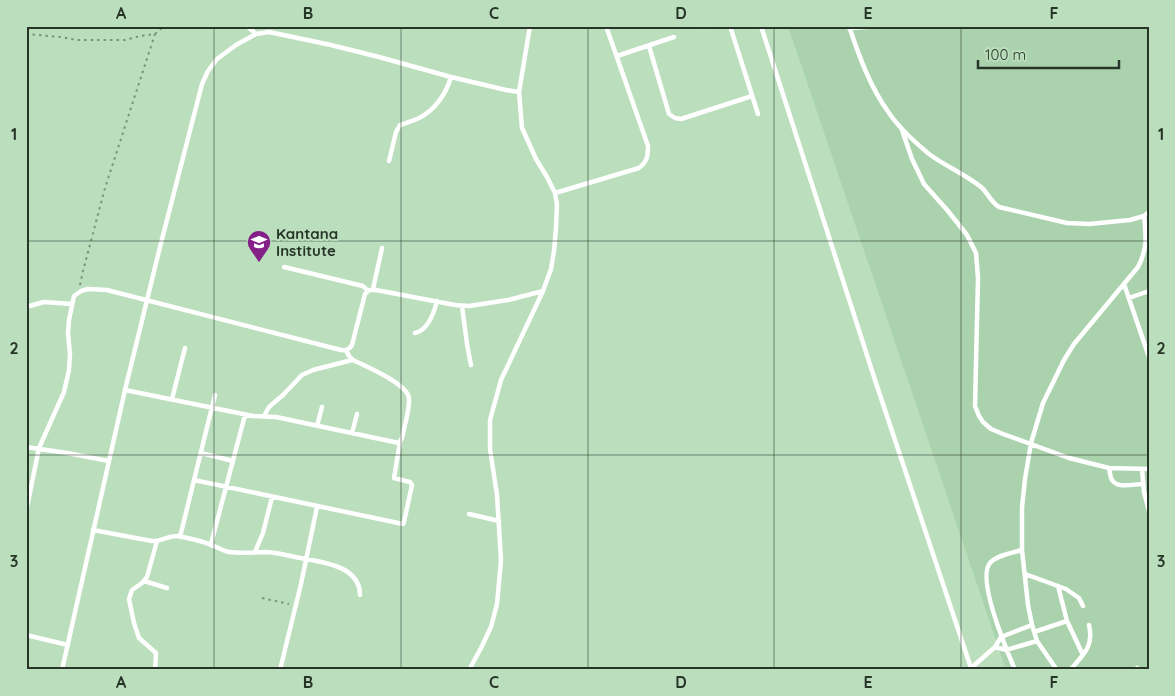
<svg xmlns="http://www.w3.org/2000/svg" width="1175" height="696" viewBox="0 0 1175 696" font-family="Quicksand,sans-serif">
<style>
.built{fill:#aad3ad}
.lines{fill:none;stroke-linecap:round;stroke-linejoin:round}
.path{stroke:#7b957c;stroke-width:2;stroke-dasharray:2.5 4;stroke-linecap:butt}
.service{stroke:#fff;stroke-width:4.5}
.grid{fill:none;stroke:#273528;stroke-width:1;stroke-opacity:0.55}
.labels{text-anchor:middle;dominant-baseline:central;stroke-width:4;stroke-linejoin:round;paint-order:stroke}
.poi-label{font-size:15px;font-weight:bold;fill:#273528;stroke:#bbdebd;text-anchor:start}
.neatline{fill:none;stroke:#273528;stroke-width:2}
.grid-label{font-size:16px;text-anchor:middle;font-weight:bold;fill:#273528}
</style>
<rect width="100%" height="100%" fill="#bbdebd"/>
<!-- built -->
<path class="built" d="M788,26H1149V670H1006Z"/>
<g class="lines">
<!-- path -->
<path class="path" d="M26,34L61,37L77,40H125L140,36L155,34L164,26
M80,285L83,271L105,188L155,34
M262,598L289,604"/>
<!-- service -->
<path class="service" d="M247,26L256,34
M730,26L758,114
M761,26L875,380L971,668
M849,26C859,56 870,87 889,113C900,129 915,142 929,154C945,166 965,174 981,187C988,193 990,201 999,207L1067,223L1089,224L1130,220L1144,216L1149,212
M704,27L707,26
M849,28L883,26
M649,46L669,114L675,118L681,119L752,96
M617,56L674,37
M902,130L912,159L924,184L948,211L967,235L976,253L978,278L975,406L979,416L983,422L991,429L1003,434L1069,458L1109,468L1149,469
M389,161L396,132L400,125C406,123 413,121 419,118C435,110 446,94 451,77
M555,193L639,168C647,162 648,156 648,146L606,26
M284,267L363,286L368,291
M1124,284L1149,357
M373,289L382,248
M1129,298L1149,291
M462,306L467,344L471,365
M26,307L44,302L72,304
M415,333C428,330 434,313 437,301
M125,390L253,416L276,417L399,443L402,438C404,428 410,408 409,399C409,384 365,366 353,360L349,356L346,350
M172,399L185,348
M264,416L269,407L283,395L302,375L313,370L352,360
M317,426L322,407
M352,433L357,414
M26,447L67,453L109,461
M201,453L233,461
M1109,468C1110,472 1110,477 1112,480C1117,489 1134,484 1143,484
M1142,469L1144,492L1149,511
M194,480L403,524L404,522L412,485L410,482L394,478L400,442
M26,512L39,448L64,392L69,370L70,354L68,333L69,320L74,296L81,291L88,289L107,290L333,348C341,350 347,353 352,345L365,294L369,290H376L455,305L469,306L508,300L543,291
M469,514L499,521
M93,530L152,541C161,542 169,535 178,536C188,538 203,541 211,545C217,547 223,551 229,552C241,554 255,552 267,552C279,553 290,556 301,558C323,562 360,566 360,595
M180,537L215,395
M211,544L245,415
M255,552L263,533L272,497
M1025,574L1066,589L1079,598L1083,606
M144,581L167,588
M1067,621L1083,655
M1034,632L1067,621L1058,586
M26,635L68,645
M995,647L1006,650L1037,641
M1137,668L1139,670
M970,669L995,647L1001,637L1032,625
M62,670L125,390L160,247L202,84L208,71L217,59L236,45L256,34L269,32L331,45L379,57L451,77L506,90L519,92
M155,670L156,653L139,638L134,623L129,599L132,590L142,583L147,577L157,541
M280,670L301,584L317,507
M469,670L481,648L491,627L497,604L501,560L497,495L490,449V420L501,380L543,291L551,269L554,251L556,227L557,205L555,193L547,177L536,159L522,128L519,92L530,26
M1015,670C1007,651 976,579 990,563C997,555 1012,553 1022,550
M1057,670L1037,641L1032,625L1028,605L1022,550V507L1025,479L1031,443L1043,403L1064,360L1074,344L1138,267C1148,248 1146,236 1144,216
M1070,670C1084,654 1094,646 1089,625"/>
</g>
<!-- grid -->
<path class="grid" d="M214,26V670M401,26V670M588,26V670M774,26V670M961,26V670M26,241H1149M26,455H1149"/>
<!-- icons -->
<defs>
<g id="university-pin" transform="scale(1.25)"><path d="M0 17L-7.5 6A9.5 9.5 0 1 1 7.5 6Z" fill="#852089" stroke="#bbdebd"/><path d="M0-5L7-2L0 1L-7-2ZM-4 1L0 2.5L4 1V4Q0 6-4 4Z" fill="#fff"/></g>
</defs>
<g fill-rule="evenodd">
<use href="#university-pin" x="259" y="242"/>
</g>
<g class="labels">
<!-- poi labels -->
<g class="poi-label">
<text x="276" y="233">Kantana<tspan x="276" dy="17">Institute</tspan></text>
</g>
</g>
<!-- border -->
<rect width="1175" height="696" fill="none" stroke="#bbdebd" stroke-width="55"/>
<!-- scale -->
<path d="M978 60v8h141v-8" fill="none" stroke="#273528" stroke-width="2.5"/>
<text x="985" y="60" font-size="15" fill="#273528" stroke="#bbdebd" stroke-width="4" paint-order="stroke">100 m</text>
<rect x="28" y="28" width="1120" height="640" class="neatline"/>
<g class="grid-label">
<text x="121" y="19">A</text>
<text x="308" y="19">B</text>
<text x="494" y="19">C</text>
<text x="681" y="19">D</text>
<text x="868" y="19">E</text>
<text x="1054" y="19">F</text>
<text x="14" y="140">1</text>
<text x="1161" y="140">1</text>
<text x="14" y="354">2</text>
<text x="1161" y="354">2</text>
<text x="14" y="567">3</text>
<text x="1161" y="567">3</text>
<text x="121" y="688">A</text>
<text x="308" y="688">B</text>
<text x="494" y="688">C</text>
<text x="681" y="688">D</text>
<text x="868" y="688">E</text>
<text x="1054" y="688">F</text>
</g>
</svg>
